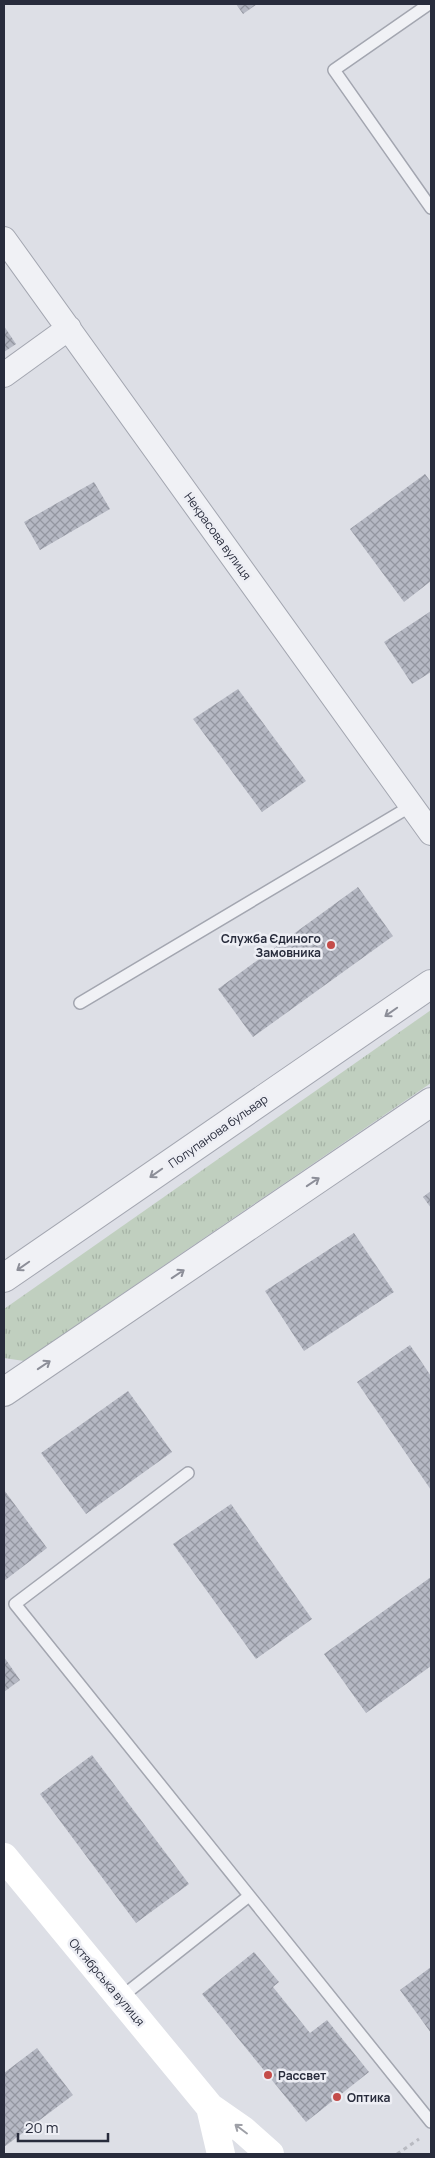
<svg xmlns="http://www.w3.org/2000/svg" width="435" height="2158" viewBox="0 0 435 2158" font-family="Manrope,sans-serif">
<style>
.grass{fill:url(#grass-tufts)}
.building{fill:url(#building-cross-hatch)}
.lines{fill:none;stroke-linecap:round;stroke-linejoin:round}
.service-casing{stroke:#a3a6b0;stroke-width:14}
.minor-casing{stroke:#a3a6b0;stroke-width:26}
.tertiary-casing{stroke:#a3a6b0;stroke-width:30}
.path{stroke:#b8bac1;stroke-width:3;stroke-dasharray:4 4;stroke-linecap:butt}
.service{stroke:#f0f1f5;stroke-width:11}
.minor{stroke:#f0f1f5;stroke-width:24}
.tertiary{stroke:#f0f1f5;stroke-width:28}
.secondary{stroke:#fff;stroke-width:28}
.oneway{stroke:#8c8e98}
.oneway2{stroke:#9ea0a7}
.poi-dot{fill:#c44c49;stroke:#edeef4;stroke-width:2}
.labels{text-anchor:middle;dominant-baseline:central;stroke-width:5;stroke-linejoin:round;paint-order:stroke}
.street-label{font-size:12px;fill:#282c3c;stroke:#edeef4}
.poi-label{font-size:12px;font-weight:bold;fill:#282c3c;stroke:#edeef4;text-anchor:start}
</style>
<defs>
<pattern id="grass-tufts" width="24" height="20" patternUnits="userSpaceOnUse" patternTransform="scale(1.25)"><rect width="24" height="20" fill="#c0cfbf"/><path d="M3 7l-1-3M5 7V3M7 7l1-3M15 17l-1-3M17 17v-4M19 17l1-3" fill="none" stroke="#a5b2a5"/></pattern>
<pattern id="building-cross-hatch" width="8" height="8" patternUnits="userSpaceOnUse" patternTransform="scale(1.25)"><rect width="8" height="8" fill="#b5b8c3"/><path d="M0 0l8 8M0 8l8-8" fill="none" stroke="#9396a0"/></pattern>
</defs>
<rect width="100%" height="100%" fill="#dddfe6"/>
<!-- grass -->
<path class="grass" d="M431,1010V1083L24,1361L4,1358V1309Z"/>
<!-- building -->
<path class="building" d="M236,4H257L243,14Z
M4,326L16,344L4,352Z
M425,474L431,482V581L404,602L350,529Z
M94,482L110,509L40,550L24,522Z
M431,611V672L412,684L384,642Z
M238,689L306,781L262,812L193,719Z
M358,887L393,936L253,1037L218,989Z
M431,1191V1208L423,1197Z
M354,1233L394,1292L304,1351L265,1291Z
M410,1345L431,1376V1490L357,1382Z
M128,1391L172,1452L86,1514L41,1453Z
M4,1490L47,1548L4,1581Z
M231,1504L312,1619L256,1659L173,1544Z
M431,1577V1666L366,1713L324,1654Z
M4,1657L20,1680L4,1692Z
M92,1755L189,1884L136,1923L40,1794Z
M254,1952L279,1982L273,1987L310,2033L327,2020L369,2072L306,2122L202,1994Z
M431,1967V2033L400,1990Z
M37,2048L73,2095L4,2147V2073Z"/>
<g class="lines">
<!-- service casing -->
<g class="service-casing">
<path id="service" d="M429,4L334,70L431,208
M80,1003L411,806
M188,1473L15,1604L431,2122
M120,1998L249,1896"/>
</g>
<!-- minor casing -->
<g class="minor-casing">
<path id="minor" d="M4,239L431,833
M4,375L69,328"/>
</g>
<!-- tertiary casing -->
<g class="tertiary-casing">
<path id="tertiary" d="M4,1278L431,984
M4,1392L431,1102"/>
</g>
<!-- path -->
<path class="path" d="M397,2154L419,2139"/>
<!-- service -->
<use href="#service" class="service"/>
<!-- minor -->
<use href="#minor" class="minor"/>
<!-- tertiary -->
<use href="#tertiary" class="tertiary"/>
<!-- secondary -->
<path class="secondary" d="M4,1857L210,2107L243,2130L270,2154
M210,2107L221,2154"/>
</g>
<!-- one-way arrows -->
<defs><path id="oneway-shaft" d="M-6 0H5M1.5-3L5.5 0L1.5 3" fill="none" stroke-width="1.6" stroke-linecap="round" stroke-linejoin="round" transform="scale(1.25)"/></defs>
<g class="oneway">
<use href="#oneway-shaft" transform="translate(391 1012) rotate(145)"/>
<use href="#oneway-shaft" transform="translate(156 1173) rotate(145)"/>
<use href="#oneway-shaft" transform="translate(313 1182) rotate(-34)"/>
<use href="#oneway-shaft" transform="translate(23 1266) rotate(145)"/>
<use href="#oneway-shaft" transform="translate(178 1274) rotate(-34)"/>
<use href="#oneway-shaft" transform="translate(44 1365) rotate(-34)"/>
</g>
<use class="oneway2" href="#oneway-shaft" transform="translate(241 2129) rotate(-143)"/>
<!-- markers -->
<g class="poi-dot">
<circle cx="331" cy="945" r="5"/>
<circle cx="268" cy="2075" r="5"/>
<circle cx="337" cy="2097" r="5"/>
</g>
<g class="labels">
<!-- street labels -->
<g class="street-label">
<text transform="translate(218 536) rotate(54)">Некрасова вулиця</text>
<text transform="translate(218 1131) rotate(-35)">Полупанова бульвар</text>
<text transform="translate(107 1982) rotate(50)">Октябрська вулиця</text>
</g>
<!-- poi labels -->
<g class="poi-label">
<text x="321" y="938" text-anchor="end">Служба Єдиного<tspan x="321" dy="14">Замовника</tspan></text>
<text x="278" y="2075">Рассвет</text>
<text x="347" y="2097">Оптика</text>
</g>
</g>
<!-- border -->
<rect width="435" height="2158" fill="none" stroke="#282c3c" stroke-width="10"/>
<!-- scale -->
<path d="M18 2133v8h90v-8" fill="none" stroke="#282c3c" stroke-width="2.5"/>
<text x="25" y="2133" font-size="15" fill="#282c3c" stroke="#edeef4" stroke-width="4" paint-order="stroke">20 m</text>
</svg>
